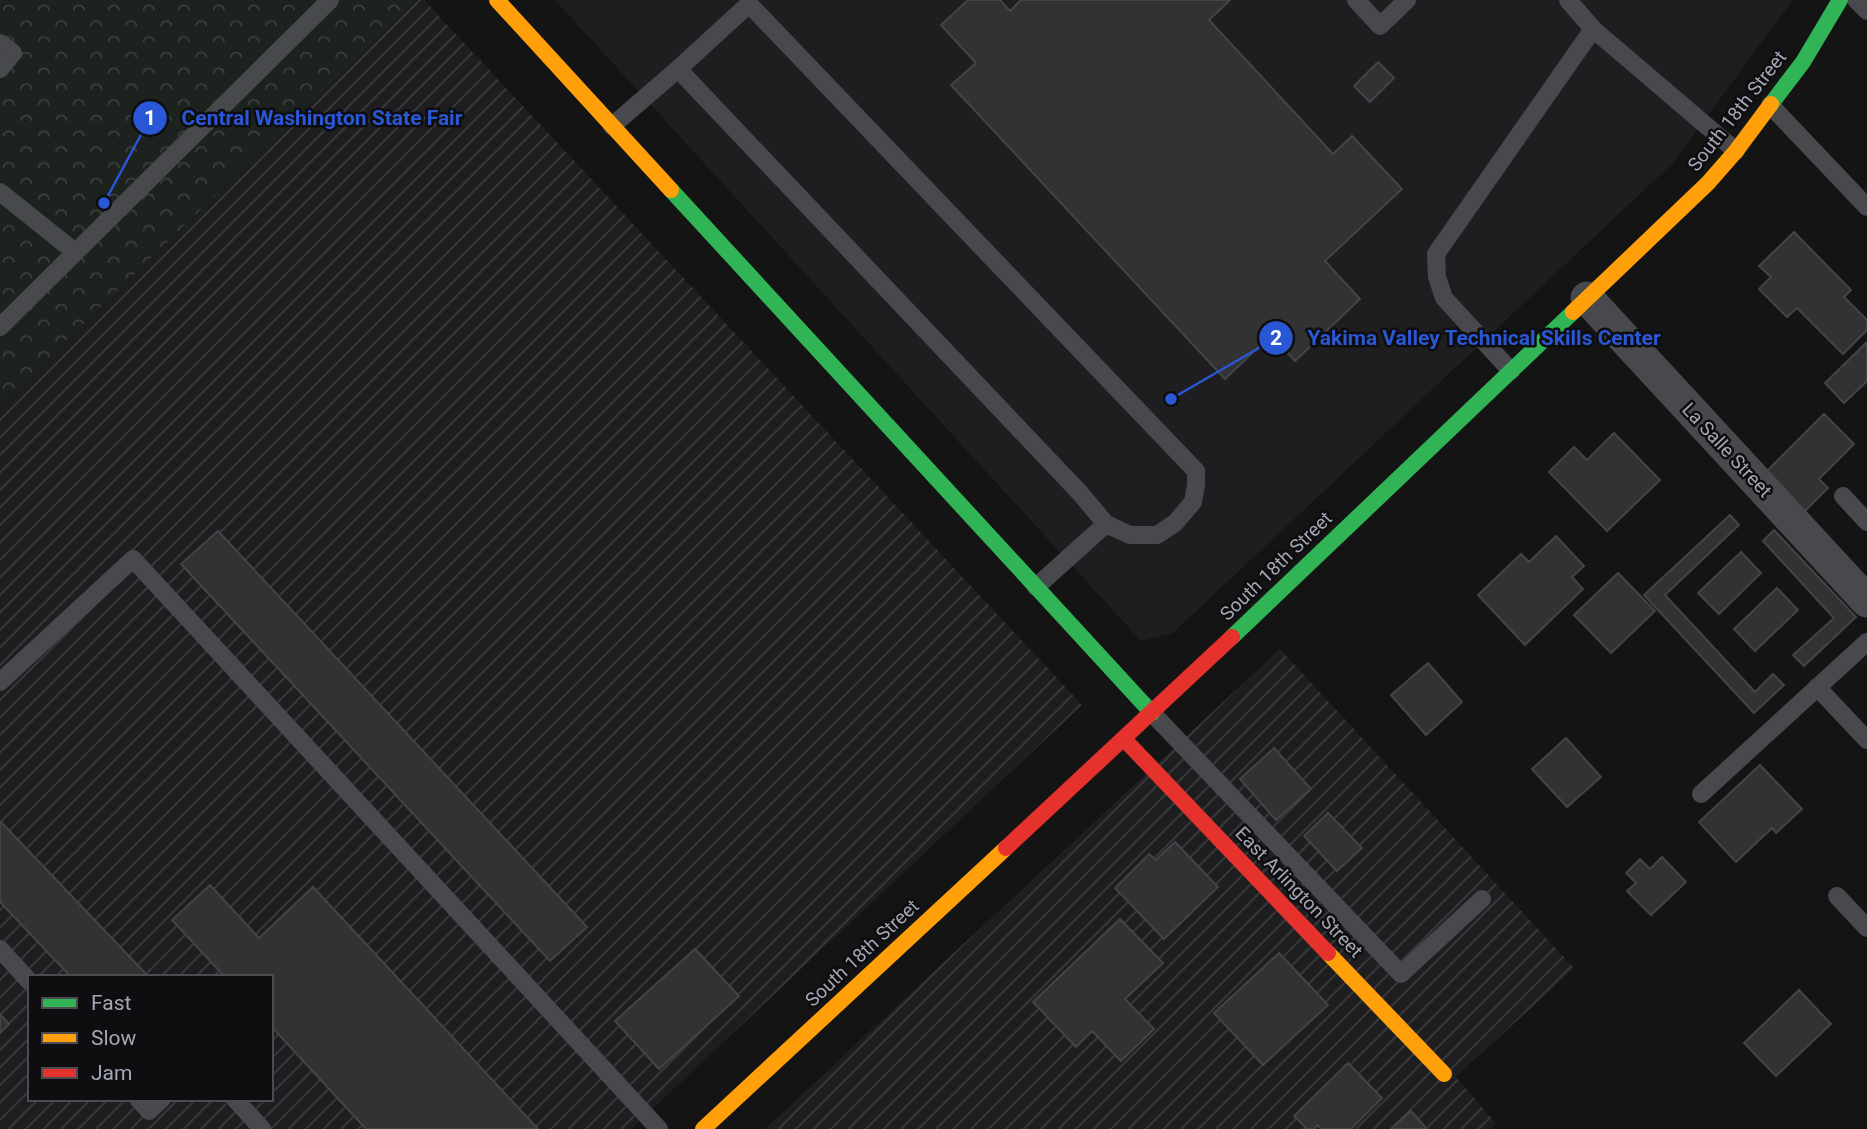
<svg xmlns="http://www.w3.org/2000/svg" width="1867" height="1129" viewBox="0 0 1867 1129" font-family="Roboto,sans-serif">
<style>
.built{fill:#1e1e20}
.industrial{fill:url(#industrial-furrows);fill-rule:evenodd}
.forest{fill:url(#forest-crowns)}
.building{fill:#323233;stroke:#424448;stroke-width:2}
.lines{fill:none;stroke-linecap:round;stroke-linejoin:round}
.lane{stroke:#48494d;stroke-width:18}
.street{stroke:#48494d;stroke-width:33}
.fast{stroke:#30b455;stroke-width:16}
.slow{stroke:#ff9f0a;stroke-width:16}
.jam{stroke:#e5322d;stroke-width:16}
.labels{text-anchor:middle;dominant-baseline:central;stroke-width:5;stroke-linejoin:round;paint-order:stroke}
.street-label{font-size:19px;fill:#a4a8b6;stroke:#0e0e10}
.leader{fill:none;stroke:#2a57d5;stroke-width:2.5}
.callout-dot{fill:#2a57d5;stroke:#0e0e10;stroke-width:2.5}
.mark-label{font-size:21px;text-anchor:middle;font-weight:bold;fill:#fff}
.callout-label{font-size:21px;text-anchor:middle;font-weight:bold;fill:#2a57d5;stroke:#0e0e10;stroke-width:5;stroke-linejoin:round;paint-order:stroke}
</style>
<defs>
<pattern id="industrial-furrows" width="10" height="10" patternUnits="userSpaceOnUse" patternTransform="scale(1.75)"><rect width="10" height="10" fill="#1e1e20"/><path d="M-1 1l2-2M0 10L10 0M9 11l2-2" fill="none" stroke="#3c3c3e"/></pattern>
<pattern id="forest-crowns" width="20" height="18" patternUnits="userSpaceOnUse" patternTransform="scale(1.75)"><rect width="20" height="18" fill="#1c231e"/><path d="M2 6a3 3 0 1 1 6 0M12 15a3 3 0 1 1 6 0" fill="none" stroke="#3a403c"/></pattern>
</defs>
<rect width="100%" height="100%" fill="#141414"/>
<!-- built -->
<path class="built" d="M555,0H1793L1672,164L1173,633L1141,641Z"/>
<!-- industrial -->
<path class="industrial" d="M416,0H424L1082,705L631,1129H0V405ZM30,977H271V1099H30Z
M1280,649L1574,968L1456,1077L1496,1123L1490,1129H765Z"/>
<!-- forest -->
<path class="forest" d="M0,0H416L0,405Z"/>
<!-- building -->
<path class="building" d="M968,0H1000L1010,11L1021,0H1230L1209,20L1333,154L1352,136L1402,189L1325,261L1360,299L1295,361L1271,335L1225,379L951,85L976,63L941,25Z
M1378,62L1394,78L1370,102L1354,86Z
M1794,232L1851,290L1844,297L1867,320V330L1843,354L1797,308L1787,317L1759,289L1771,277L1759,266Z
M1867,342V381L1844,403L1825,383Z
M1824,414L1854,444L1819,479L1828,488L1802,514L1763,475Z
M1614,433L1660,480L1607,531L1549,472L1574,447L1587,460Z
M1730,515L1739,525L1665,595L1755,692L1773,674L1784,685L1754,713L1644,595Z
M1774,530L1856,617L1804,666L1793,655L1834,618L1763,541Z
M218,531L587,927L550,961L181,564Z
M1556,536L1584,566L1572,577L1583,589L1525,645L1478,595L1521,554L1529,562Z
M1741,552L1761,573L1719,614L1698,593Z
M1618,573L1655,611L1611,653L1574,615Z
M1777,588L1798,610L1755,651L1734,629Z
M1428,663L1462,702L1426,735L1391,695Z
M1566,738L1601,777L1567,807L1532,769Z
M1274,748L1311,789L1276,820L1240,779Z
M1760,765L1802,809L1776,833L1772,828L1736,862L1699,822Z
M1328,813L1362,848L1337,871L1304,836Z
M0,822H1L149,977H71L0,902Z
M1175,842L1218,887L1164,939L1115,888L1149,854L1156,860Z
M1662,857L1686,882L1651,915L1627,891L1636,883L1626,873L1640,859L1650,869Z
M210,885L259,938L313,887L538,1129H366L271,1026V977H225L172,920Z
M1120,919L1163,963L1125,999L1154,1029L1121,1061L1092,1031L1076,1047L1033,1002Z
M695,949L739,996L659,1069L615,1021Z
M1279,953L1328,1005L1263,1065L1214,1013Z
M1799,990L1831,1024L1776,1076L1744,1043Z
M0,1014L9,1024L0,1033Z
M1348,1063L1382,1098L1351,1129H1321L1318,1125L1314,1129H1307L1294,1116Z
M1411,1111L1427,1129H1391Z"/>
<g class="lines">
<!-- lane -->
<path class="lane" d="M1356,0L1380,26L1407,0
M1568,0L1593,29L1736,151
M1856,0L1867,11
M0,43L13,53L0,69
M1770,105L1867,207
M612,126L678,69
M0,192L75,252
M0,327L330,0
M1511,371L1444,298L1437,277L1436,254L1593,29
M1843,496L1867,522
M1036,587L1106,524L1130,535H1157L1175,523L1193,502L1196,485V471L749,4L678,69L1080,493L1106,524
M0,682L133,559L659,1129
M1817,687L1867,740
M1152,713L1401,974L1482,899
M1701,794L1867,642
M1837,896L1867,928
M0,949L30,982
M138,1099L149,1111L162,1099
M235,1099L262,1129"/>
<!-- street -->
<path class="street" d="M1587,298L1867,601"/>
<!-- fast -->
<path class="fast" d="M1771,104L1803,62L1840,0
M671,190L1152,713
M1232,637L1573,312"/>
<!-- slow -->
<path class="slow" d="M497,0L671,190
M1573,312L1708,183L1736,151L1771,104
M1328,953L1444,1074
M703,1129L1006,848"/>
<!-- jam -->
<path class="jam" d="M1124,739L1328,953
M1006,848L1232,637"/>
</g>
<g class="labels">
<!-- street labels -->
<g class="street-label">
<text transform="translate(1737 111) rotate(-52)">South 18th Street</text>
<text transform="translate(1727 450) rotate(47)">La Salle Street</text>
<text transform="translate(1276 566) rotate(-44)">South 18th Street</text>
<text transform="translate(1299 892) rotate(46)">East Arlington Street</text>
<text transform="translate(862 953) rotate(-43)">South 18th Street</text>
</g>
</g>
<!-- callouts -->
<path class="leader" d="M104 203L150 118M1171 399L1276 338"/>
<g class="callout-dot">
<circle cx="104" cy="203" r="7"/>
<circle cx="1171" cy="399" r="7"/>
<circle cx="150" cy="118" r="18"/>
<circle cx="1276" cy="338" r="18"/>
</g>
<g class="mark-label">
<text x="150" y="125">1</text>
<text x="1276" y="345">2</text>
</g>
<g class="callout-label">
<text x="322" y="125">Central Washington State Fair</text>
<text x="1484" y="345">Yakima Valley Technical Skills Center</text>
</g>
<!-- legend -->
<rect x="28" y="975" width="245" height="126" fill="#0e0e10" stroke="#4a4c52" stroke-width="2"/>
<rect x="42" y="998" width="35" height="10" fill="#30b455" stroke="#4a4c52" stroke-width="2"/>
<text x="91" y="1010" font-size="21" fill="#a4a8b6">Fast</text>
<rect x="42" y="1033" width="35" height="10" fill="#ff9f0a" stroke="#4a4c52" stroke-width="2"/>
<text x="91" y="1045" font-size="21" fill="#a4a8b6">Slow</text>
<rect x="42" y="1068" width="35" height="10" fill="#e5322d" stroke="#4a4c52" stroke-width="2"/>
<text x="91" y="1080" font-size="21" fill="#a4a8b6">Jam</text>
</svg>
